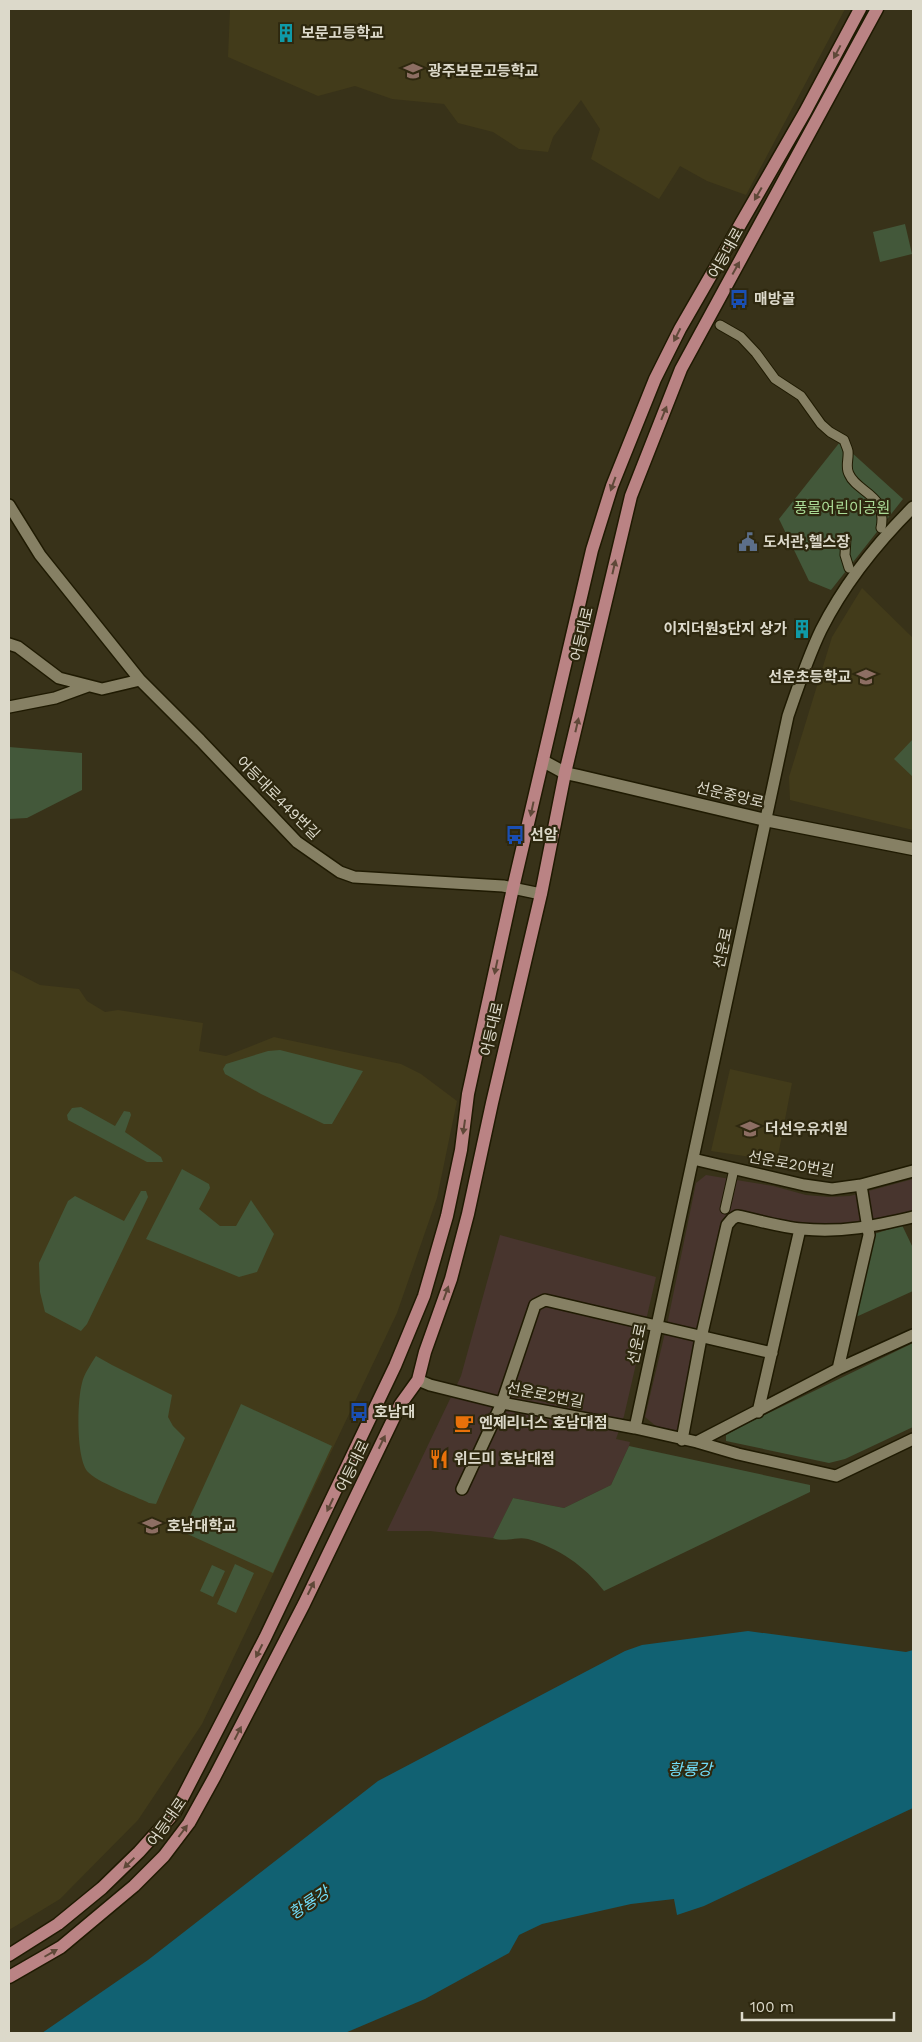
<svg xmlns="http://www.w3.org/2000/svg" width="922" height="2042" viewBox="0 0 922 2042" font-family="'Work Sans','Noto Sans KR',sans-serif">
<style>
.commercial{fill:#48352e}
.built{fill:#423b1a}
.green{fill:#43583a}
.water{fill:#116172}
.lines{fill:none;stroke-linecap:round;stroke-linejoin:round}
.pedestrian-casing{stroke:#1f1a02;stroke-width:11}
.minor-casing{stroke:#1f1a02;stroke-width:14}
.tertiary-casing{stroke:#1f1a02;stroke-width:15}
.primary-casing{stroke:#1f1a02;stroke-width:15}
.pedestrian{stroke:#868064;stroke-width:9}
.minor{stroke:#868064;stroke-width:11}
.tertiary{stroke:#868064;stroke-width:12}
.primary{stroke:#ba8384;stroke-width:12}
.oneway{fill:#5f4838}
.labels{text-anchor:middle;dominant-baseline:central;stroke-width:4.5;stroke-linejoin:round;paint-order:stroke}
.poi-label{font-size:15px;font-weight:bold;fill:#dcd9ca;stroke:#2e280f;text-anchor:start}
.street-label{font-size:15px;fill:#dcd9ca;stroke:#2e280f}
.park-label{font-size:15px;fill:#abdb96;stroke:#2e280f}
.water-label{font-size:16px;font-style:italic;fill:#71ddf8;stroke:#2e280f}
</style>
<rect width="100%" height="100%" fill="#383219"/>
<!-- commercial -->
<path class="commercial" d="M706,1175L773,1186L806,1195L829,1197L850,1196L913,1179V1213L828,1228L794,1223L738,1210L730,1212L722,1220L718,1235L679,1428L674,1431L657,1427L645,1417L668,1320L696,1183Z
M500,1235L656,1277L624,1416L616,1439L630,1442L629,1446L611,1485L564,1508L513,1498L493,1538L430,1531H387L461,1376Z"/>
<!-- built -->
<path class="built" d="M230,9H845L746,195L707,181L680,166L659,199L591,159L600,129L581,100L553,137L548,152L519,149L493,132L458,123L444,104L392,99L355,86L318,96L228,57Z
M862,588L913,638V830L790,800L789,777L832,637Z
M9,969L40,985L79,989L87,1001L105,1012L118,1010L203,1023L199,1051L226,1056L274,1037L401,1064L421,1074L457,1101L437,1198L397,1313L202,1724L138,1820L60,1899L9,1930Z
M730,1069L792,1083L777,1161L711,1151Z"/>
<!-- green -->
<path class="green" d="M905,224L912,254L880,262L873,232Z
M840,442L903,499L831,590L809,581L779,519Z
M913,739V777L894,759Z
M9,747L82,753V790L27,818L9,819Z
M280,1050L363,1071L332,1124H324L261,1094L225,1074L223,1069L226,1064L268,1051Z
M81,1107L115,1126L124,1111L130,1112L131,1115L125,1132L161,1157L163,1162H147L68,1120L67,1115L72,1108Z
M182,1169L209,1184L210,1188L199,1209L220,1226H236L251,1200L274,1234L257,1272L239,1277L146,1239Z
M141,1191H146L148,1197L87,1324L81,1331L45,1312L40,1292L39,1263L68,1201L75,1196L124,1221Z
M902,1225L913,1248V1291L856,1317L874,1234Z
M913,1343V1427L845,1459L829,1463L726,1441V1435L746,1424Z
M96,1356L112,1365L172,1395L168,1417L173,1426L185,1438L156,1504L149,1503C135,1496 96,1482 87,1471C76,1456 77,1401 82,1383C84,1374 91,1364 96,1356Z
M241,1404L332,1446L273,1573L183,1532Z
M629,1446L810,1485V1492L604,1591C585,1566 558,1548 528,1539C516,1536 505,1543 493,1538L513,1498L564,1508L611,1485Z
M235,1564L254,1573L236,1613L217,1604Z
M212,1565L225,1571L213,1597L200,1591Z"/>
<!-- water -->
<path class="water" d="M748,1631L906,1652L913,1650V1808L704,1906L677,1915L674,1899L631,1904L542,1924L519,1935L509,1953L425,1999L345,2033H42L148,1960L378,1781L625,1651L642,1645Z"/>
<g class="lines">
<!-- pedestrian casing -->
<g class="pedestrian-casing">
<path id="pedestrian" d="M720,325L741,337L756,353L775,379L801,396L821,424L830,432L844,440C845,443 847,447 848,451C849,459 845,467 849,474C857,493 888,494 881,528
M846,538L845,555L849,568
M725,1209L734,1169"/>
</g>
<!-- minor casing -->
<g class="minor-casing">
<path id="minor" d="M9,505L40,555L140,680L200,740L297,842L340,872L354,877L503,886L541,894
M9,644L18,647L59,678L102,689L140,680
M9,707L55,698L88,686
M693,1159L804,1185L832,1189L861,1185L913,1171
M838,1369L869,1235L861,1185
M418,1380L430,1385L502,1403L635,1428L697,1442L738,1454L836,1476L913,1439
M758,1412L800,1229
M635,1428L788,716C798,687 808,657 821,630C844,584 877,543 913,507
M682,1440L701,1338L727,1225L732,1219L737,1216C758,1220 780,1227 802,1229C842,1233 875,1226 913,1217
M697,1442L838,1369L913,1335
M462,1489L502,1403L535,1305L545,1300L772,1353"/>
</g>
<!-- tertiary casing -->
<g class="tertiary-casing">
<path id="tertiary" d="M543,761L565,773L579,776L765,820L913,849"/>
</g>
<!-- primary casing -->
<g class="primary-casing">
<path id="primary" d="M9,1955L58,1924L102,1888L139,1852L175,1812L265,1638L395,1366L424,1296L447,1216L461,1150L468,1094L513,888L592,550L612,486L655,379L680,329L805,112L860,9
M9,1977L61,1947L134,1886L164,1856L189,1823L215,1776L304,1604L400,1405L418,1380L425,1352L451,1279L468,1214L492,1103L541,894L565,773L631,496L681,369L877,9"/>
</g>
<!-- pedestrian -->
<use href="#pedestrian" class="pedestrian"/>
<!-- minor -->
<use href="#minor" class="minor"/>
<!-- tertiary -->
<use href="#tertiary" class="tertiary"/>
<!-- primary -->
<use href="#primary" class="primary"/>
</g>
<!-- one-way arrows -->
<defs><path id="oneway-solid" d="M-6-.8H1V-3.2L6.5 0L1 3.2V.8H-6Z" transform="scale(1.25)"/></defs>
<g class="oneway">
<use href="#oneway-solid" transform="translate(837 52) rotate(118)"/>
<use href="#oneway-solid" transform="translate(758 194) rotate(120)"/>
<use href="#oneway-solid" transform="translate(736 268) rotate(-61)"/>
<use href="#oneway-solid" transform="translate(677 335) rotate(117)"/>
<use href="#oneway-solid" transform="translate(664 413) rotate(-68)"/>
<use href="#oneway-solid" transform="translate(613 484) rotate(110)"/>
<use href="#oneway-solid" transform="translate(614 567) rotate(-77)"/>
<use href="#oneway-solid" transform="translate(577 725) rotate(-77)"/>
<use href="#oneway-solid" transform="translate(532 809) rotate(102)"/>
<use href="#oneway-solid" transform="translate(496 967) rotate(102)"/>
<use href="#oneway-solid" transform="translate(464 1127) rotate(98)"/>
<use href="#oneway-solid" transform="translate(446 1293) rotate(-70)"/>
<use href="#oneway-solid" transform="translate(382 1442) rotate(-64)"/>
<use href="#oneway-solid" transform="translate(330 1505) rotate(115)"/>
<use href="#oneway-solid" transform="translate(311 1588) rotate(-64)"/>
<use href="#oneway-solid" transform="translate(259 1651) rotate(117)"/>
<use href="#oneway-solid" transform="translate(238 1733) rotate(-63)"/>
<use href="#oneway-solid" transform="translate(183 1831) rotate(-53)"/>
<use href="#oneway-solid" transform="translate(129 1863) rotate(136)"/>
<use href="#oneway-solid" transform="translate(51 1953) rotate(-30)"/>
</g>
<!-- icons -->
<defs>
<g id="building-bare" transform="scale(1.5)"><path d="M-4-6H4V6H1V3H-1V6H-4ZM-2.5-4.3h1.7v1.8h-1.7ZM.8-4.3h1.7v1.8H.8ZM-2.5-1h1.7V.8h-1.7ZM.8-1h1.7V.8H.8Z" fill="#0f9aa8" stroke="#2e280f" stroke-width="2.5" paint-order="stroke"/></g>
<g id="school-bare" transform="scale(1.5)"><path d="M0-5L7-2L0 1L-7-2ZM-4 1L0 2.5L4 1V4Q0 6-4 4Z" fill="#8d6e63" stroke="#2e280f" stroke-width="2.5" paint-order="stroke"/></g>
<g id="bus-bare" transform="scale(1.5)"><path d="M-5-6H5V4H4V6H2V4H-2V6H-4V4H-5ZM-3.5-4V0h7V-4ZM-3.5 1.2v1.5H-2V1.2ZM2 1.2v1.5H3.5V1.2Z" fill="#1a4fb4" stroke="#2e280f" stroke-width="2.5" paint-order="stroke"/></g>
<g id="civic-bare" transform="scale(1.5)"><path d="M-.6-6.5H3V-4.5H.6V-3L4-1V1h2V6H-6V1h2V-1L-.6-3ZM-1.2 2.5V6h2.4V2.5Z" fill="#5c6f8a" stroke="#2e280f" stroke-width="2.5" paint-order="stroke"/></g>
<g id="cafe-bare" transform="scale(1.5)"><path d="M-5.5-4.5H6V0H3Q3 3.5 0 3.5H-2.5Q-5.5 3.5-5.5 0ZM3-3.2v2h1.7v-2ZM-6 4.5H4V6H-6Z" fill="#e8710a" stroke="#2e280f" stroke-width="2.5" paint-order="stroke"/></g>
<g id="restaurant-bare" transform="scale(1.5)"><path d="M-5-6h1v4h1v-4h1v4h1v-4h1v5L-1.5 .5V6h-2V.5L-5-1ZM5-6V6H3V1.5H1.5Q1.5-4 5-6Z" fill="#e8710a" stroke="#2e280f" stroke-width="2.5" paint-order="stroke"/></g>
<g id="university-bare" transform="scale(1.5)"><path d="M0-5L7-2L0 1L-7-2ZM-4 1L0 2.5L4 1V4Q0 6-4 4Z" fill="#8d6e63" stroke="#2e280f" stroke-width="2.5" paint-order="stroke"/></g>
</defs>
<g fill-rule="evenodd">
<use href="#building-bare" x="286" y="33"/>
<use href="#school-bare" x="413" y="71"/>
<use href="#bus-bare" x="739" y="299"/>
<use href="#civic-bare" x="748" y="542"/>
<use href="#building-bare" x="802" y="629"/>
<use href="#school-bare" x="866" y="677"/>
<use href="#bus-bare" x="515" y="835"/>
<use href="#school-bare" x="750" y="1129"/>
<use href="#bus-bare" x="359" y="1412"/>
<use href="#cafe-bare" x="464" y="1423"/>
<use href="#restaurant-bare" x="439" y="1459"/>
<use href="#university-bare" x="152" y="1526"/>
</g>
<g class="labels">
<!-- poi labels -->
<g class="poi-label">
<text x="301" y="33">보문고등학교</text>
<text x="428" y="71">광주보문고등학교</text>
<text x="754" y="299">매방골</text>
<text x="763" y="542">도서관,헬스장</text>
<text x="787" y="629" text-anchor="end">이지더원3단지 상가</text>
<text x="851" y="677" text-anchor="end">선운초등학교</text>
<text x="530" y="835">선암</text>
<text x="765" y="1129">더선우유치원</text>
<text x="374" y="1412">호남대</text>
<text x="479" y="1423">엔제리너스 호남대점</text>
<text x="454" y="1459">위드미 호남대점</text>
<text x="167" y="1526">호남대학교</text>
</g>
<!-- street labels -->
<g class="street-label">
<text transform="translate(726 253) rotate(-61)">어등대로</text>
<text transform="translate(582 634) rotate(-77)">어등대로</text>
<text transform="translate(730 795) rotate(13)">선운중앙로</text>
<text transform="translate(278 798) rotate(45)">어등대로449번길</text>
<text transform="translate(723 948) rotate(-78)">선운로</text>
<text transform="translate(492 1029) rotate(-77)">어등대로</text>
<text transform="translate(791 1164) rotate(10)">선운로20번길</text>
<text transform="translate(637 1344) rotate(-78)">선운로</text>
<text transform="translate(545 1395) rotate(11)">선운로2번길</text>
<text transform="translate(353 1466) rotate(-64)">어등대로</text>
<text transform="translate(167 1822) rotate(-55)">어등대로</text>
</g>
<!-- park labels -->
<g class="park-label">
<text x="842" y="508">풍물어린이공원</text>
</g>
<!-- water labels -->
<g class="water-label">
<text x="690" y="1769">황룡강</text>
<text transform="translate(309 1903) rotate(-33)">황룡강</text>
</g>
</g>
<!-- border -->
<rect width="922" height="2042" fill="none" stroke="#dcd9ca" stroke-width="20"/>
<!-- scale -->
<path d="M742 2012v8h152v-8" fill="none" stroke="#dcd9ca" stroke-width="2.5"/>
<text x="750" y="2012" font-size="15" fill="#dcd9ca" stroke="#2e280f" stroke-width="4" paint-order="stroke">100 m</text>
</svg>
